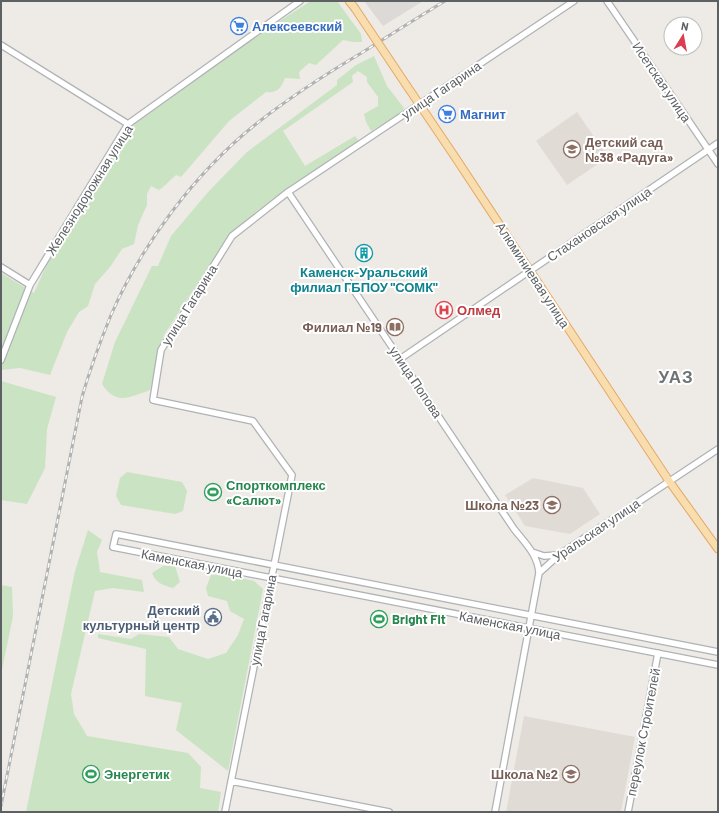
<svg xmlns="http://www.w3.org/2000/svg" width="719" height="813" viewBox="0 0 719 813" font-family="Barlow,sans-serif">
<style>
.industrial{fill:#ddd9d7}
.education{fill:#e1dbd6}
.green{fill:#cae3c3}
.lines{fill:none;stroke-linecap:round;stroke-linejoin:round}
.minor-casing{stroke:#b0b3b6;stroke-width:8}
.major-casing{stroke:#e6a866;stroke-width:9}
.minor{stroke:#fff;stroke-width:5.5}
.major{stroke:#f8deaf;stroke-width:7}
.rail-casing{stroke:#b1b2b2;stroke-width:3}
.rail{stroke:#fff;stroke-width:1.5;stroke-dasharray:4.5;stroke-linecap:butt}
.major-bridge-casing{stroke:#e6a866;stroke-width:9;stroke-linecap:butt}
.major-bridge{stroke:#f8deaf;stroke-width:7}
.labels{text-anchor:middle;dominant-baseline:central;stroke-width:4;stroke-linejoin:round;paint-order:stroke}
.shop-label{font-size:13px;font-weight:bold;fill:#366cbe;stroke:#fff;text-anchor:start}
.street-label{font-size:13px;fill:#5d6164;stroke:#fff}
.education-label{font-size:13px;font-weight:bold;fill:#785e54;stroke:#fff;text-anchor:end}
.culture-label{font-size:13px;font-weight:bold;fill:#0d838f;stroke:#fff}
.health-label{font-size:13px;font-weight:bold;fill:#be3a42;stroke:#fff;text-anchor:start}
.leisure-label{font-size:13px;font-weight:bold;fill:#27864d;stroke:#fff;text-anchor:start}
.service-label{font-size:13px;font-weight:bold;fill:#4e5e75;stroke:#fff;text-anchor:end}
.district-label{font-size:17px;font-weight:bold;letter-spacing:1px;fill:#6e7476;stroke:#fff}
</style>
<rect width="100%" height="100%" fill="#eeeae5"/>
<!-- industrial -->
<path class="industrial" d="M364,1H423L383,26Z"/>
<!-- education -->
<path class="education" d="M577,112L608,157L567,185L536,141Z
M533,478L583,488L600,514L570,534L525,526L505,495Z
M524,716L635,737L621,812H506Z"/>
<!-- green -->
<path class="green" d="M311,1H337L361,34L362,42H353L343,40L316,65L309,63L299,72L300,79L285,78C281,88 278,93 266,92L229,121L181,177L176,175L162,188L159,190L151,186L147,194V205L138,225L134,244L122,249L110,267L95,284L88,306L79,312L67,332L50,375L20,368L1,370V273L34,293L47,264L132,126L273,25Z
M374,56L387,86L404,108L400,114L371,131L366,122L364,114L378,106V97L367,82V77L358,71L352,76L353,82L283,131L305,166L355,136L359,141C334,158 308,174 283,192C264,206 245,219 228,236L164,335L150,390C130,397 116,406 102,384L115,342L152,266H158L171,236L209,191L247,152L337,85V80L356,65Z
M1,381L56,397L47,429L45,468L27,504L1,500Z
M127,472L182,482L187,491L183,511L175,514L121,505L116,496L120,478Z
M88,530L102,540L97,552L100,572L142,580L144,592L113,588L95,591L71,694L74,714L87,736L188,753L201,767L200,788L221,792L218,812H26L75,571Z
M163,566H175L180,582L173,588C162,585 156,583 152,573Z
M222,574L254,581L263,589L228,771L176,730L182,703L145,696L146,649L98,638V634L131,639L139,634L169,637L178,649L208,659L226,653L238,635L244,619L230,611L227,601L208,596L206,588L211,575Z
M1,585L12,587L13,616L1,674Z"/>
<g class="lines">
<!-- minor casing -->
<g class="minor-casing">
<path id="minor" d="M607,1L718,164
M1,45L128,124
M288,192L514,529C525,543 538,555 539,573
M1,267L30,285
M400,359L718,143
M1,360L30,285L128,124L300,1
M532,552L544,556L557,555
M718,652L116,534L113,547L718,665
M231,781L389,812
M225,812L292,475L253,421L153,400L161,350L232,236L288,192L574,1
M495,812L539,573L560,554L718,449
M628,812L658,653"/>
</g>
<!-- major casing -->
<g class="major-casing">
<path id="major" d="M349,1L354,7
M407,86L455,157L669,481L718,549"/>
</g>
<!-- minor -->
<use href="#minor" class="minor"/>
<!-- major -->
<use href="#major" class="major"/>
<!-- rail casing -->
<g class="rail-casing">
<path id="rail" d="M1,806L82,397C90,369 100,342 111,315C142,244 195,173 256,124C290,97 326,74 363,52C390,35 417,18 445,1"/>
</g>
<!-- rail -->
<use href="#rail" class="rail"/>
<!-- major-bridge casing -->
<g class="major-bridge-casing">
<path id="major-bridge" d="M354,7L407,86"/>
</g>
<!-- major-bridge -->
<use href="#major-bridge" class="major-bridge"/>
</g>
<!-- icons -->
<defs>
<g id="supermarket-ring" transform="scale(0.9)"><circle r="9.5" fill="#fff" stroke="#3f7fe0" stroke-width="1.5"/><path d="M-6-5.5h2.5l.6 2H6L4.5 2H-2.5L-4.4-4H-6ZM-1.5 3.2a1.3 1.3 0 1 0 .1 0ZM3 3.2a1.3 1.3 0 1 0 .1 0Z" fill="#3f7fe0"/></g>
<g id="school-ring" transform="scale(0.9)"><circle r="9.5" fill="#fff" stroke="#8d6e63" stroke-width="1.5"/><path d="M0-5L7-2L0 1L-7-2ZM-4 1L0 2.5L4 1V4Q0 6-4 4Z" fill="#8d6e63"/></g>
<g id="building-ring" transform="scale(0.9)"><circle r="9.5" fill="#fff" stroke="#0f9aa8" stroke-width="1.5"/><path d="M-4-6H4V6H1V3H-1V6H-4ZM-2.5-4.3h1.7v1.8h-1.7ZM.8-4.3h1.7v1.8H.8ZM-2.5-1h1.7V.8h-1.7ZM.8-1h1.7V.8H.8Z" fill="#0f9aa8"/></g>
<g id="hospital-ring" transform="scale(0.9)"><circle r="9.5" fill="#fff" stroke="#e0444e" stroke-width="1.5"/><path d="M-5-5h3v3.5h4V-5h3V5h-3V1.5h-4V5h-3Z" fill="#e0444e"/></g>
<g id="library-ring" transform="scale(0.9)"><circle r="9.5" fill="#fff" stroke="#8d6e63" stroke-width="1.5"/><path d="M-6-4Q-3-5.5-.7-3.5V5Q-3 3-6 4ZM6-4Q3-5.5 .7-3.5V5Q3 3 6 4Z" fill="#8d6e63"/></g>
<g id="stadium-ring" transform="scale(0.9)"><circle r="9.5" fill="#fff" stroke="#2e9e5b" stroke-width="1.5"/><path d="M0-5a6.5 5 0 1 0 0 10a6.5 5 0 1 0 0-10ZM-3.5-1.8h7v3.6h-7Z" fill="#2e9e5b"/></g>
<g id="civic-ring" transform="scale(0.9)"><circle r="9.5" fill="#fff" stroke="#5c6f8a" stroke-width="1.5"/><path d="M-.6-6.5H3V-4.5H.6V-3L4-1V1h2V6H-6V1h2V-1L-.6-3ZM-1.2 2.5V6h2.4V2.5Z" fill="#5c6f8a"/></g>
</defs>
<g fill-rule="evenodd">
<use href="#supermarket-ring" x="239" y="26"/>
<use href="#supermarket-ring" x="447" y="114"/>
<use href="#school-ring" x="572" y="149"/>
<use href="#building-ring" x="364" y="253"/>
<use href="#hospital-ring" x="444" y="310"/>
<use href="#library-ring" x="395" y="327"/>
<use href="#stadium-ring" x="213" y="492"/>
<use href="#school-ring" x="552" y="505"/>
<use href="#civic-ring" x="213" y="617"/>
<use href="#stadium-ring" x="379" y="619"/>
<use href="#stadium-ring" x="91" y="774"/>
<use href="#school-ring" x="571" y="774"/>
</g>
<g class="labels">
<!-- shop labels -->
<g class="shop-label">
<text x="252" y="26">Алексеевский</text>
<text x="460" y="114">Магнит</text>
</g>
<!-- street labels -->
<g class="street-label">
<text transform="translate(662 82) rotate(56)">Исетская улица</text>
<text transform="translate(441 90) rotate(-34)">улица Гагарина</text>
<text transform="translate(89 190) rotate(-58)">Железнодорожная улица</text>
<text transform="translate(599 224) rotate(-34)">Стахановская улица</text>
<text transform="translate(533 275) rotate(57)">Алюминиевая улица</text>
<text transform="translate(189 305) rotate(-58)">улица Гагарина</text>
<text transform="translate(416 382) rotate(56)">улица Попова</text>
<text transform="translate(596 530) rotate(-34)">Уральская улица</text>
<text transform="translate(192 563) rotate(11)">Каменская улица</text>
<text transform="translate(263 620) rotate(-79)">улица Гагарина</text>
<text transform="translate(510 625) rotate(11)">Каменская улица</text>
<text transform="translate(643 732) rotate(-79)">переулок Строителей</text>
</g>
<!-- education labels -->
<g class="education-label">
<text x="585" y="142" text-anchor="start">Детский сад<tspan x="585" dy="15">№38 «Радуга»</tspan></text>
<text x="382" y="327">Филиал №19</text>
<text x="539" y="505">Школа №23</text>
<text x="558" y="774">Школа №2</text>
</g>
<!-- culture labels -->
<g class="culture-label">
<text x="364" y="272">Каменск-Уральский<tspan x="364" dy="15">филиал ГБПОУ "СОМК"</tspan></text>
</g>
<!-- health labels -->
<g class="health-label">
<text x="457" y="310">Олмед</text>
</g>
<!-- leisure labels -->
<g class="leisure-label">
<text x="226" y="485">Спорткомплекс<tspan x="226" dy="15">«Салют»</tspan></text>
<text x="392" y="619">Bright Fit</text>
<text x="104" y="774">Энергетик</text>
</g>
<!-- service labels -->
<g class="service-label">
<text x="200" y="610">Детский<tspan x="200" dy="15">культурный центр</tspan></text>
</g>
<!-- district labels -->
<g class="district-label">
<text x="676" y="376">УАЗ</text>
</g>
</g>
<!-- border -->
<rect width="719" height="813" fill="none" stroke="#5d6164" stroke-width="4"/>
<!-- north arrow -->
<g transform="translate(683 36) rotate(11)"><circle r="19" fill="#ffffff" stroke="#bec0c1"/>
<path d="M0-3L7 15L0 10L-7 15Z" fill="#db3e51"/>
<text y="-6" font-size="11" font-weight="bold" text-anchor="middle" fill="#5d6164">N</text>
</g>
</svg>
